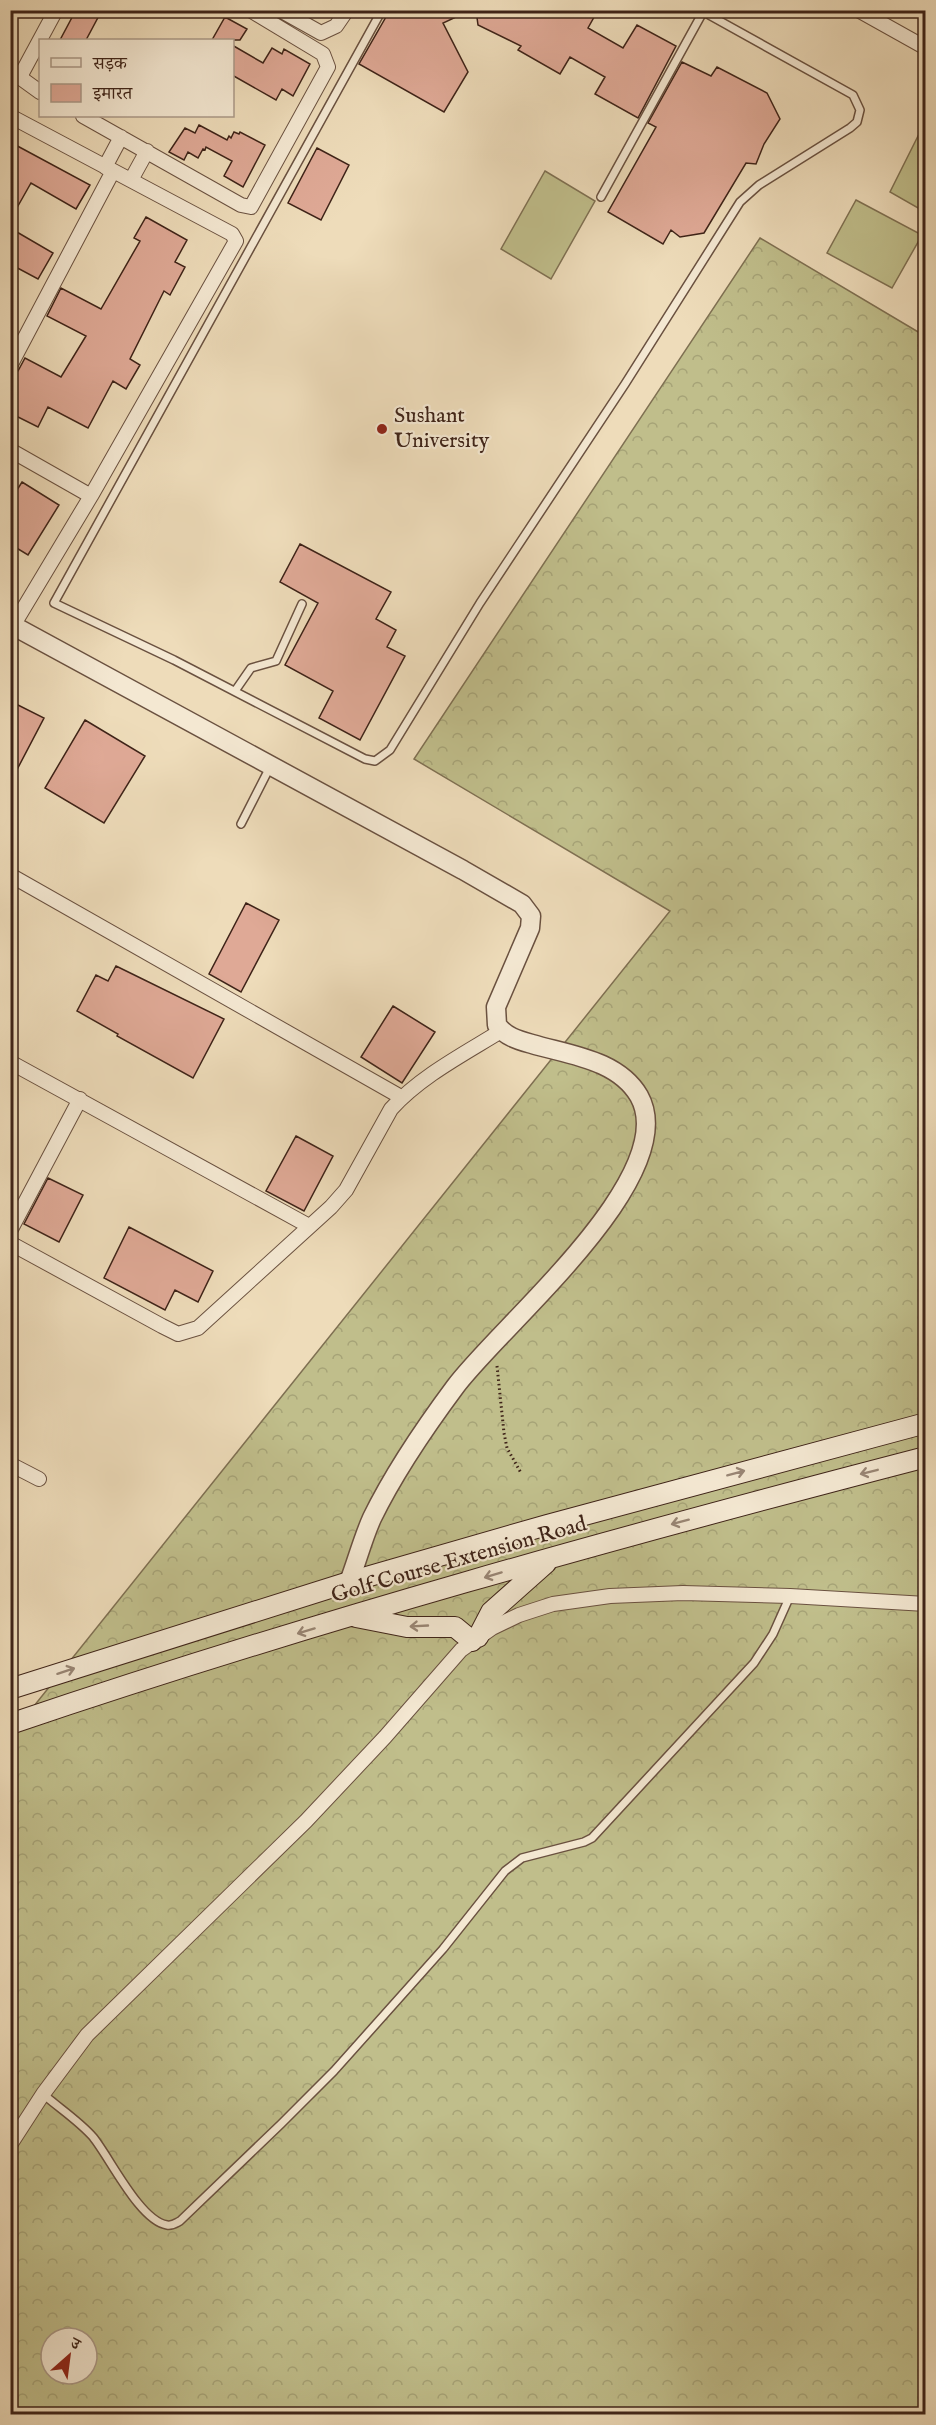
<svg xmlns="http://www.w3.org/2000/svg" width="936" height="2425" viewBox="0 0 936 2425" font-family="'IM FELL English','Noto Serif Devanagari',serif">
<style>
.forest{fill:url(#forest-crowns);stroke:#7f7052;stroke-width:1.5;fill-rule:evenodd}
.garden{fill:#c0be8b;stroke:#7f7052;stroke-width:1.5}
.building{fill:#dfa996;stroke:#3e2318;stroke-width:1.5}
.lines{fill:none;stroke-linecap:round;stroke-linejoin:round}
.service-casing{stroke:#6a5140;stroke-width:10}
.minor-casing{stroke:#6a5140;stroke-width:16}
.tertiary-casing{stroke:#6a5140;stroke-width:21}
.secondary-casing{stroke:#3e2318;stroke-width:22}
.path{stroke:#3e2318;stroke-width:3;stroke-dasharray:1.5 3;stroke-linecap:butt}
.service{stroke:#f4e8d2;stroke-width:7}
.minor{stroke:#f4e8d2;stroke-width:14}
.tertiary{stroke:#f4e8d2;stroke-width:18}
.secondary{stroke:#f4e8d2;stroke-width:20}
.oneway{stroke:#998675}
.poi-dot{fill:#8f2418;stroke:#f4e8d2;stroke-width:2}
.labels{text-anchor:middle;dominant-baseline:central;stroke-width:4.5;stroke-linejoin:round;paint-order:stroke}
.poi-label{font-size:22px;fill:#3e2318;stroke:#f4e8d2;text-anchor:start}
.street-label{font-size:22px;fill:#3e2318;stroke:#f4e8d2}
</style>
<defs>
<pattern id="forest-crowns" width="20" height="18" patternUnits="userSpaceOnUse" patternTransform="scale(1.5)"><rect width="20" height="18" fill="#c0be8b"/><path d="M2 6a3 3 0 1 1 6 0M12 15a3 3 0 1 1 6 0" fill="none" stroke="#a6a377"/></pattern>
</defs>
<rect width="100%" height="100%" fill="#eedcba"/>
<filter id="stains"><feTurbulence type="fractalNoise" baseFrequency=".00333" numOctaves="4"/><feColorMatrix values="0 0 0 0 .2 0 0 0 0 .09 0 0 0 0 .02 0 0 0 .5 -.17"/></filter>
<radialGradient id="worn" r=".72"><stop offset=".6" stop-color="#630" stop-opacity="0"/><stop offset="1" stop-color="#630" stop-opacity=".3"/></radialGradient>
<!-- forest -->
<path class="forest" d="M760,238L925,336V2414H11L10,1736L670,911L414,759ZM51,2338H87V2374H51Z"/>
<!-- garden -->
<path class="garden" d="M925,122V212L890,192Z
M545,171L595,201L551,279L501,249Z
M856,200L922,235L892,288L827,253Z"/>
<!-- building -->
<path class="building" d="M76,10H102L86,40H60Z
M390,10H471L443,23L468,72L444,112L359,64Z
M476,10H598L588,28L623,48L637,25L676,46L638,118L595,94L605,77L570,57L560,74L518,50L521,46L478,25Z
M225,17L247,29L240,40H212Z
M232,45L263,63L272,48L282,54L284,49L310,64L293,96L282,89L276,100L232,75Z
M682,62L711,76L717,67L767,93L780,119L764,144L756,164L746,163L704,233L680,237L671,230L663,244L608,212L656,127L648,123Z
M199,125L227,140L229,136L231,138L234,132L239,134L240,132L265,145L243,187L224,176L232,161L206,147L205,150L203,149L198,158L188,152L184,160L169,152L185,128L195,133Z
M10,142L90,185L76,209L31,183L10,220Z
M317,148L349,165L321,220L288,203Z
M146,217L187,240L175,262L185,267L170,295L164,291L130,359L140,365L126,389L113,381L88,428L48,407L38,427L10,413V375L18,371L25,358L61,377L86,336L47,316L61,288L101,309L140,241L134,238Z
M10,228L53,253L38,279L10,264Z
M22,482L59,505L28,555L10,544V501Z
M300,544L391,592L376,619L396,630L387,647L405,656L360,740L319,718L333,691L285,665L318,603L280,582Z
M10,701L44,718L10,783Z
M85,720L145,756L104,823L45,788Z
M246,903L279,920L241,992L209,974Z
M116,966L224,1019L193,1078L117,1036L118,1034L77,1011L96,975L108,981Z
M393,1006L435,1032L402,1083L361,1057Z
M296,1136L333,1156L304,1211L266,1191Z
M48,1178L83,1195L59,1242L24,1224Z
M129,1227L213,1271L198,1302L175,1290L165,1310L104,1278Z"/>
<g class="lines">
<!-- service casing -->
<g class="service-casing">
<path id="service" d="M382,10L54,603L174,660L365,759L375,761L390,750L480,603L625,384L740,202L759,185L850,128L857,122L860,110L853,95L700,10
M601,197L703,12
M235,691L251,668L276,661L302,604
M241,824L270,767
M43,2094C59,2108 79,2121 93,2137C110,2158 140,2221 167,2225C173,2226 176,2223 180,2221L281,2124L334,2071L443,1949L505,1871L522,1858L584,1842L592,1838L754,1663L773,1634L790,1596"/>
</g>
<!-- minor casing -->
<g class="minor-casing">
<path id="minor" d="M280,10L321,33L336,26L347,10
M858,10L926,48
M40,92L22,79V73L56,10
M10,116L232,234L236,241L91,496L10,631
M83,116L241,205L251,207L328,67L323,54L250,10
M105,167L121,137
M131,180L147,151
M10,366L113,171
M10,450L91,496
M10,875L401,1097
M10,1062L309,1226
M10,1231L80,1099
M10,1243L162,1326L178,1334L198,1328L331,1207L346,1190L391,1109C421,1076 464,1054 501,1031
M10,1464L39,1479
M10,2145L43,2094L87,2035L306,1821L385,1737L461,1650L492,1628L519,1615L553,1604L610,1596L683,1593L790,1596L926,1604"/>
</g>
<!-- tertiary casing -->
<g class="tertiary-casing">
<path id="tertiary" d="M10,624L463,870L522,904L531,916L530,928L496,1007L497,1025C506,1037 518,1040 532,1044C570,1055 618,1060 639,1096C684,1176 498,1328 455,1387C426,1426 393,1475 372,1518C363,1538 357,1561 349,1582"/>
</g>
<!-- secondary casing -->
<g class="secondary-casing">
<path id="secondary" d="M356,1617L407,1627H455L472,1641
M478,1637L491,1612L546,1563
M10,1689L349,1582L547,1525L926,1423
M10,1724C311,1622 618,1537 926,1457"/>
</g>
<!-- path -->
<path class="path" d="M497,1366L504,1433L507,1448L521,1473"/>
<!-- service -->
<use href="#service" class="service"/>
<!-- minor -->
<use href="#minor" class="minor"/>
<!-- tertiary -->
<use href="#tertiary" class="tertiary"/>
<!-- secondary -->
<use href="#secondary" class="secondary"/>
</g>
<!-- one-way arrows -->
<defs><path id="oneway-shaft" d="M-6 0H5M1.5-3L5.5 0L1.5 3" fill="none" stroke-width="1.6" stroke-linecap="round" stroke-linejoin="round" transform="scale(1.5)"/></defs>
<g class="oneway">
<use href="#oneway-shaft" transform="translate(869 1472) rotate(166)"/>
<use href="#oneway-shaft" transform="translate(736 1473) rotate(-15)"/>
<use href="#oneway-shaft" transform="translate(680 1522) rotate(165)"/>
<use href="#oneway-shaft" transform="translate(493 1575) rotate(163)"/>
<use href="#oneway-shaft" transform="translate(419 1626) rotate(177)"/>
<use href="#oneway-shaft" transform="translate(306 1631) rotate(163)"/>
<use href="#oneway-shaft" transform="translate(66 1671) rotate(-18)"/>
</g>
<!-- markers -->
<circle class="poi-dot" cx="382" cy="429" r="6"/>
<g class="labels">
<!-- poi labels -->
<g class="poi-label">
<text x="394" y="416">Sushant<tspan x="394" dy="25">University</tspan></text>
</g>
<!-- street labels -->
<g class="street-label">
<text transform="translate(459 1560) rotate(-16)">Golf Course Extension Road</text>
</g>
</g>
<!-- margin -->
<rect width="936" height="2425" fill="none" stroke="#eedcba" stroke-width="36"/>
<rect x="12" y="12" width="912" height="2401" fill="none" stroke="#3e2318" stroke-width="3"/>
<rect x="18" y="18" width="900" height="2389" fill="none" stroke="#3e2318" stroke-width="1.5"/>
<!-- legend -->
<rect x="39" y="39" width="195" height="78" fill="#f4e8d2" stroke="#ab9988" stroke-width="1.5"/>
<rect x="51" y="58" width="30" height="9" fill="#f4e8d2" stroke="#ab9988" stroke-width="1.5"/>
<text x="93" y="69" font-size="18" fill="#3e2318">सड़क</text>
<rect x="51" y="84" width="30" height="18" fill="#dfa996" stroke="#ab9988" stroke-width="1.5"/>
<text x="93" y="99" font-size="18" fill="#3e2318">इमारत</text>
<!-- north arrow -->
<g transform="translate(69 2356) rotate(28)"><circle r="28" fill="#f4e8d2" stroke="#ab9988" stroke-width="1.5"/>
<path d="M0-4.5L10 22L0 15L-10 22Z" fill="#8f2418"/>
<text y="-9" font-size="16" font-weight="bold" text-anchor="middle" fill="#3e2318">उ</text>
</g>
<rect width="100%" height="100%" filter="url(#stains)"/>
<rect width="100%" height="100%" fill="url(#worn)"/>
</svg>
